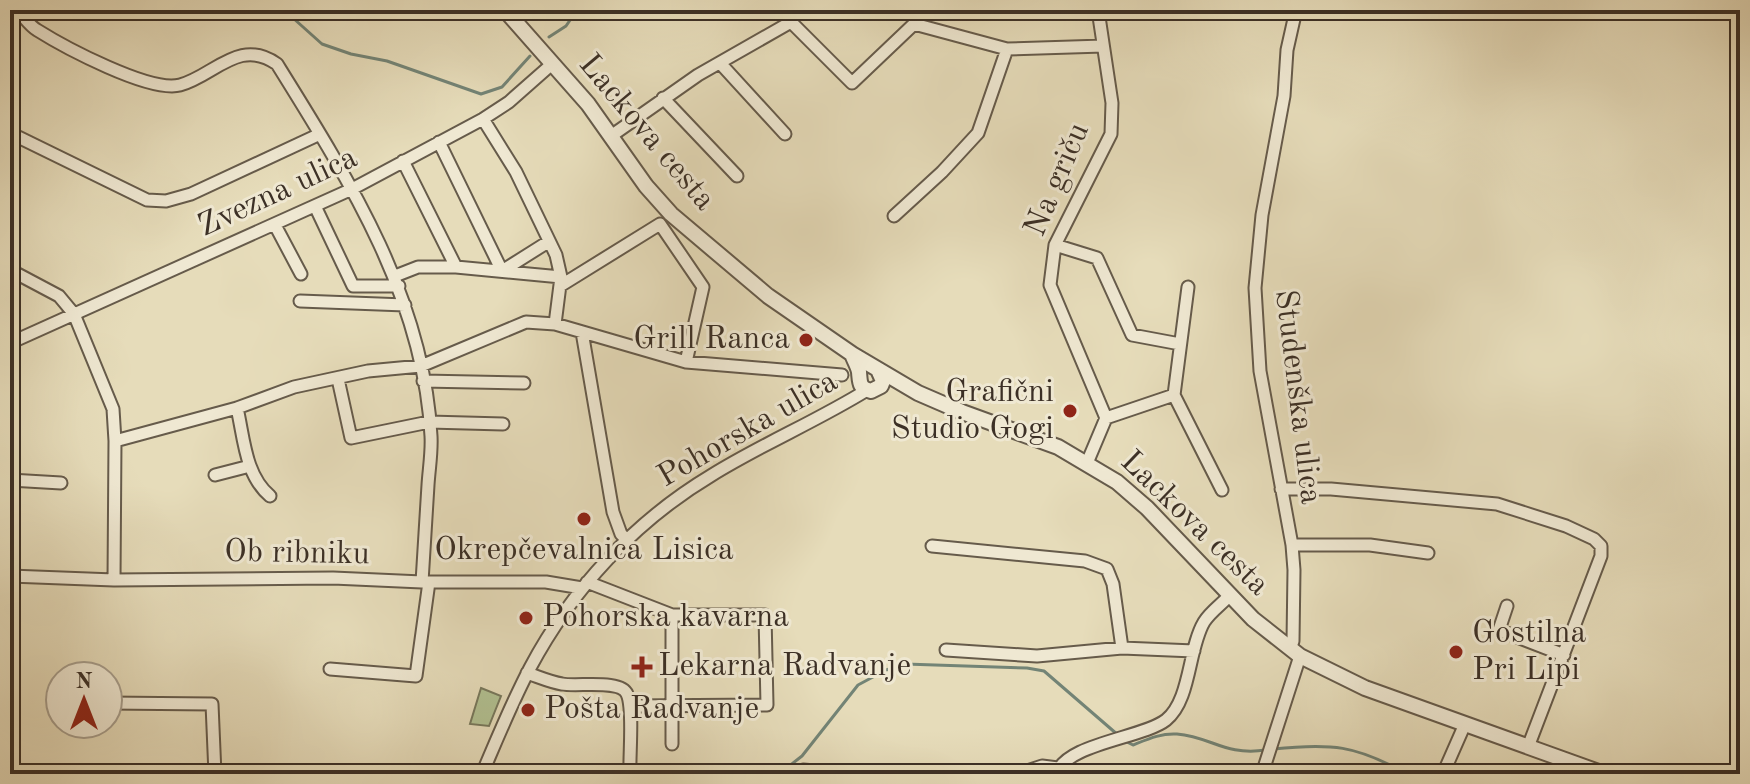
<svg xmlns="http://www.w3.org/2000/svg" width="1750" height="784" viewBox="0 0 1750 784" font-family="'Old Standard TT',serif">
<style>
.green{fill:#b2c192;stroke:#77785c;stroke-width:2}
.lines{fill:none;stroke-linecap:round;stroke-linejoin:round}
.stream{stroke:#738476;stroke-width:3}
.minor-casing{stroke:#665b4b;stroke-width:15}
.tertiary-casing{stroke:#665b4b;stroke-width:18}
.minor{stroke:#efe8d2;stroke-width:11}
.tertiary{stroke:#efe8d2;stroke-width:14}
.poi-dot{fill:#8f2418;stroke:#efe8d2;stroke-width:3}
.labels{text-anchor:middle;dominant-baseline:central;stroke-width:6;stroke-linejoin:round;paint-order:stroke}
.street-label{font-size:32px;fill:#3c3026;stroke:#efe8d2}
.poi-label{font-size:32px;fill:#3c3026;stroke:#efe8d2;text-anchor:start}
</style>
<rect width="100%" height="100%" fill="#e6dcba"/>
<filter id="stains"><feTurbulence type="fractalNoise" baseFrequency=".0025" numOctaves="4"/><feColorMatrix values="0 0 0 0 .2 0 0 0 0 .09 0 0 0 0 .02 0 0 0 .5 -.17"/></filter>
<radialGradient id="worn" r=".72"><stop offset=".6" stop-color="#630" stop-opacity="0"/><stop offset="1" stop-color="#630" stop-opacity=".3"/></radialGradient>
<!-- green -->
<path class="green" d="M481,688L501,696L489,726L470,724Z"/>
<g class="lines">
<!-- stream -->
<path class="stream" d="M279,10L293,18L322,44L351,54L387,61L481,94L502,87L530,56
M549,37L566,26L577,10
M1123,740L1133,745C1148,739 1161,733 1177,734C1212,737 1224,756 1266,750
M1273,749C1331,743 1356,745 1407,774
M779,774L802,756L858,685L886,670L905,664L1027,668L1044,671L1118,735"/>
<!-- minor casing -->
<g class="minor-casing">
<path id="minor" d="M19,12C25,18 30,26 37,30C64,47 150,93 180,85C214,76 239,37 277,64C348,178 424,298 431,436C432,452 429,469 428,485C426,517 424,550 422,582
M791,22L852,83L914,24L1007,49L1103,46
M720,63L785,134
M663,98L737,176
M483,119L516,172L556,255L561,277L555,324
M10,133L147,200L166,201L191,194L320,134
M611,136L698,75L791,22L784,10
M439,142L502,271L548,242
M403,161L456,267
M315,206L353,286H399
M894,216L942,172L978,133L1007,49
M275,225L301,274
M1055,245L1097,258L1132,335L1180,344
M10,270L59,296L74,314L113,409L115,441L114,580
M395,276L418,267H456L561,277
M560,286L660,224L703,287L686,362
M1188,287L1174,395L1222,490
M300,301L405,305
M582,332L613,512L621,534L627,540
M10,343L352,189L483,119L509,102L552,64
M338,379L351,438L429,422L503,424
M423,381L524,383
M237,408C244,438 245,475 270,496
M1106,418L1174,395
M115,441L237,408L294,387L368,371L421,366L526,322L555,324L686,362L842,375
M1087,463L1106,418L1050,285L1055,245L1111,134L1112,103L1098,10
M215,475L250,466
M10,480L61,483
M1281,489H1331L1497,504L1566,526L1594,539L1601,546V556L1528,747
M1292,545H1370L1428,553
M932,546L1085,561L1107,569L1113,584L1122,648
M10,576L114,580L333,578L422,582H546L582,588
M587,582L672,615H765L767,705L630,706
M1507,606L1499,630L1564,655
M672,615V744
M1290,649L1293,641L1294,570L1292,545L1260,371L1255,288L1262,215L1284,96L1287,50L1296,10
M946,650L1037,656L1122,648L1194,651
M330,669L416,676L429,582
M527,673C539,677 550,682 562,684C577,687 621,679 627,694C634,708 629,756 630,774
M108,703L212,704L215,774
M803,770L853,774
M482,774C497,739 512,702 530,668C572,589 635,521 712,475C762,444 817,421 867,390
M1018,774L1042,766L1058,768
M1057,774C1064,744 1143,738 1166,720C1191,700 1188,649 1204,622C1210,612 1222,604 1230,595
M1262,774L1300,656
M1443,774L1465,724"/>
</g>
<!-- tertiary casing -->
<g class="tertiary-casing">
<path id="tertiary" d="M505,10L588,104L646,186L671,214L768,296L852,354C854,360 858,366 859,372C860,383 859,388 871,391L881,386L883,381L879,372
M852,354L918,393L962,412L1058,447L1117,482L1147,508L1253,619L1300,656L1365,688L1604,774"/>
</g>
<!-- minor -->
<use href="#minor" class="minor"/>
<!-- tertiary -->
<use href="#tertiary" class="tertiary"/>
</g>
<!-- markers -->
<g class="poi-dot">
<circle cx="806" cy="340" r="8"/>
<circle cx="1070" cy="411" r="8"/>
<circle cx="584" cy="519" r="8"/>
<circle cx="526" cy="618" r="8"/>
<circle cx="1456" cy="652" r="8"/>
<path d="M638 655h8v8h8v8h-8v8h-8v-8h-8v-8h8z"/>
<circle cx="528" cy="710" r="8"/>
</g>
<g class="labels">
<!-- street labels -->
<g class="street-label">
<text transform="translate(646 133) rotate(50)">Lackova cesta</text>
<text transform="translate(1058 180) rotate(-67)">Na griču</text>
<text transform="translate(278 193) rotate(-25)">Zvezna ulica</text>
<text transform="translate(1297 397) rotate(83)">Studenška ulica</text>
<text transform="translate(748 430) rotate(-30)">Pohorska ulica</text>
<text transform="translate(1194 524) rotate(44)">Lackova cesta</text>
<text transform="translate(297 554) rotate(1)">Ob ribniku</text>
</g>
<!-- poi labels -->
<g class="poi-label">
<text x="790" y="340" text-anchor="end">Grill Ranca</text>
<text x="1054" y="393" text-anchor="end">Grafični<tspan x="1054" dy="37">Studio Gogi</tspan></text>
<text x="584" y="551" text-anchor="middle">Okrepčevalnica Lisica</text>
<text x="542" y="618">Pohorska kavarna</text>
<text x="1472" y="634">Gostilna<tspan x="1472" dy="37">Pri Lipi</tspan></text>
<text x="658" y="667">Lekarna Radvanje</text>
<text x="544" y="710">Pošta Radvanje</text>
</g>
</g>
<!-- margin -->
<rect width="1750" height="784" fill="none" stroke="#e6dcba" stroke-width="40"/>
<rect x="12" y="12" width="1726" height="760" fill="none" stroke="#3c3026" stroke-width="4"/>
<rect x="20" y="20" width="1710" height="744" fill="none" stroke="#3c3026" stroke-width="2"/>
<!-- north arrow -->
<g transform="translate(84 700)"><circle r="38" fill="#efe8d2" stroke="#a79e8d" stroke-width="2"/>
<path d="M0-6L14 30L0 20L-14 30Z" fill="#8f2418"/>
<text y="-12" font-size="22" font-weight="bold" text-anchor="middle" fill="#3c3026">N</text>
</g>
<rect width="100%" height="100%" filter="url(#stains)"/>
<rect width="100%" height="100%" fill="url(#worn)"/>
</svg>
